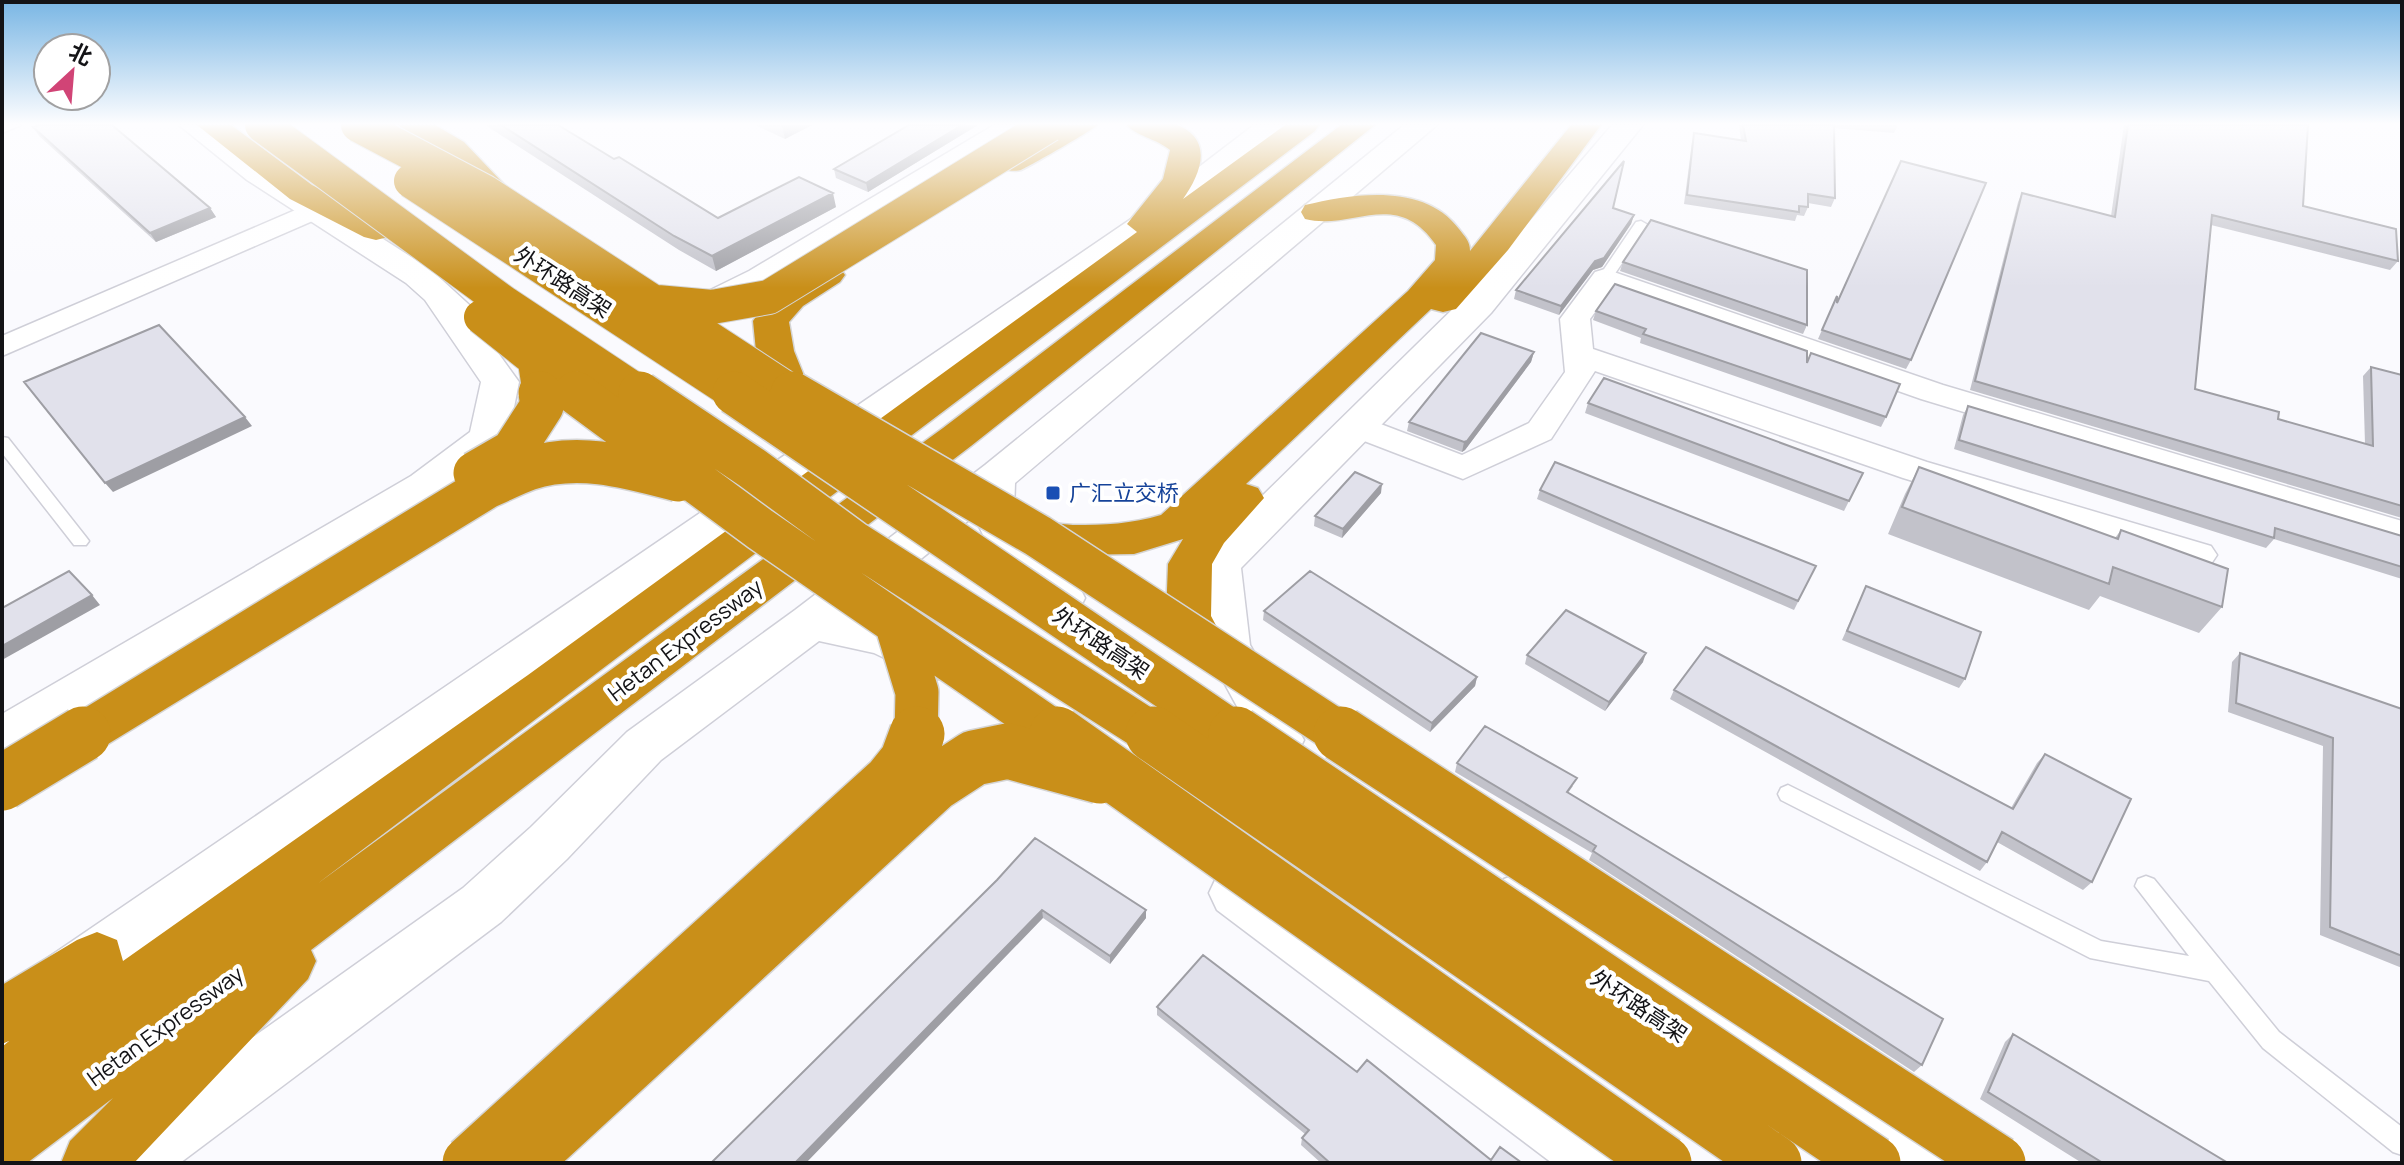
<svg xmlns="http://www.w3.org/2000/svg" width="2404" height="1165" viewBox="0 0 2404 1165" font-family="Manrope,'Noto Sans SC',sans-serif">
<style>
.lines{fill:none;stroke-linecap:round;stroke-linejoin:round}
.lane-casing{stroke:#cfcfd8;stroke-width:3}
.street-casing{stroke:#cfcfd8;stroke-width:3}
.secondary-casing{stroke:#cfcfd8;stroke-width:3}
.highway-casing{stroke:#d5d5d5;stroke-width:3}
.lane{fill:#fff;fill-rule:evenodd}
.street{fill:#fff;fill-rule:evenodd}
.secondary{fill:#fff;fill-rule:evenodd}
.highway{fill:#c98f19;fill-rule:evenodd}
.highway-bridge-far2-casing{stroke:#d5d5d5;stroke-width:36;stroke-linecap:butt}
.highway-bridge-far1-casing{stroke:#d5d5d5;stroke-width:46;stroke-linecap:butt}
.highway-bridge-casing{stroke:#d5d5d5;stroke-width:58;stroke-linecap:butt}
.highway-bridge-far2{stroke:#c98f19;stroke-width:34}
.highway-bridge-far1{stroke:#c98f19;stroke-width:43}
.highway-bridge{stroke:#c98f19;stroke-width:55}
.wall{fill:#c2c2ca}
.shaded-wall{fill:#9e9ea4}
.building{fill:#e1e1eb;stroke:#9e9ea4;stroke-width:2}
.transit-dot{fill:#1a4fb4;stroke:#fff;stroke-width:3}
.labels{text-anchor:middle;dominant-baseline:central;stroke-width:8;stroke-linejoin:round;paint-order:stroke}
.street-label{font-size:22px;fill:#131316;stroke:#fff}
.transit-label{font-size:22px;fill:#164399;stroke:#fff;text-anchor:start}
</style>
<rect width="100%" height="100%" fill="#fafafe"/>
<g class="lines">
<!-- lane casing -->
<g class="lane-casing">
<path id="lane" d="M2,125H21L2,133Z
M1641,221L1648,225L1612,278L1610,281H1600L1598,278L1636,222Z
M2,437L8,438L86,537L89,541L86,545H74L2,453Z
M1788,785L2101,941L2189,956L2135,886L2138,879L2146,876L2154,879L2279,1032L2402,1127V1155L2393,1152L2263,1048L2209,981L2090,958L1781,800L1778,794L1781,788Z"/>
</g>
<!-- street casing -->
<g class="street-casing">
<path id="street" d="M314,202L324,204L327,210L324,216L2,356V336Z
M1605,269L1943,385L2402,521V545L1921,399L1611,290L1590,319L1593,349L1927,462L2211,546L2217,555L2211,564L2199,568L1903,478L1595,371L1551,439L1463,479L1346,434L1341,426L1346,418L1357,415L1462,455L1529,423L1565,372L1560,319L1595,272Z"/>
</g>
<!-- secondary casing -->
<g class="secondary-casing">
<path id="secondary" d="M179,125H213L269,166L430,269L477,312L473,318L519,382L508,438L502,447L441,496L19,752L2,758V714L411,476L470,432L481,382L425,300L406,283L247,180Z
M994,125H1030L1026,131L773,285L712,318L699,321L686,318L681,310L686,302L749,271Z
M1254,125H1288L1155,233L117,976L22,1040L2,1048V989L1131,219Z
M1404,125H1437L1015,483L1014,512L1045,567L1079,586L1085,598L1079,610C1057,617 1032,606 1014,590C1002,578 983,534 974,516L854,613C888,620 938,631 955,663L948,676L932,681L874,653L819,641L661,760L567,859L501,922L180,1163H98L107,1141L463,888L531,827L627,732L795,610L985,465Z
M1612,125H1643L1491,313L1241,568L1250,645L1304,740L1297,754L1280,760L1263,754L1204,646L1197,564L1204,553L1465,297Z
M1236,869L1255,876L1624,1141L1633,1163H1552L1217,910L1209,893L1217,876Z
M1523,872L1542,879L1961,1141L1970,1163H1884L1504,913L1496,896L1504,879Z"/>
</g>
<!-- highway casing -->
<g class="highway-casing">
<path id="highway" d="M197,125H231L312,185L388,223L393,230L388,237L376,240L364,237L290,199Z
M399,125H435L464,142L517,198L521,205L517,212L505,215L493,212L442,156L403,131Z
M1057,125H1097C1095,129 1028,167 1021,170C1013,172 1009,170 1002,169L997,162L1002,155Z
M1127,125C1140,124 1165,120 1177,125C1215,140 1200,175 1183,199L1285,125H1319L1315,131L317,884L943,428L1341,125H1375L971,446L311,950L316,961L308,979L134,1163H61L70,1141L113,1098L27,1163H2V1047L9,1041L2,1044V985L77,940L97,932L117,940L123,961L528,675L1137,232L1127,224L1163,179L1170,150C1157,139 1134,135 1127,125Z
M1571,125H1601L1508,250L1456,309L1443,312L1431,309L1246,484L1258,488L1264,498L1224,543L1212,564L1211,616L1226,644L1219,657L1203,662L1187,657L1166,616L1168,564L1183,539L1134,554L1071,555L1023,547L1017,536L1023,525C1041,520 1055,524 1073,525C1104,525 1132,524 1161,515L1408,291L1435,260L1436,245C1396,187 1353,231 1305,219L1301,212L1305,205C1355,193 1425,183 1459,229C1465,237 1470,241 1470,251Z
M828,265L840,268L845,275L840,282L803,306L789,322L794,351L811,393L806,402L792,405L778,402L756,351L753,321C771,295 796,272 828,265Z"/>
</g>
<!-- lane -->
<use href="#lane" class="lane"/>
<!-- street -->
<use href="#street" class="street"/>
<!-- secondary -->
<use href="#secondary" class="secondary"/>
<!-- highway -->
<use href="#highway" class="highway"/>
<!-- highway-bridge-far2 casing -->
<g class="highway-bridge-far2-casing">
<path id="highway-bridge-far2" d="M262,125L503,302L643,395
M358,125L485,192L796,395
M411,181L737,395
M657,302L712,307L769,297L1049,125
M481,317L579,395
M535,362L540,395"/>
</g>
<!-- highway-bridge-far1 casing -->
<g class="highway-bridge-far1-casing">
<path id="highway-bridge-far1" d="M576,393L760,529L1060,736
M640,393L752,468L853,542L1156,736
M734,393L1238,736
M792,393L1038,536L1344,736
M475,473L513,451L542,406L540,393
M896,623L917,692L916,736
M80,736L487,487C501,481 514,474 528,469C578,452 629,467 678,480"/>
</g>
<!-- highway-bridge casing -->
<g class="highway-bridge-casing">
<path id="highway-bridge" d="M1057,734L1664,1163
M1153,734L1774,1163
M1236,734L1873,1163
M1341,734L1998,1163
M2,783L83,734
M470,1163L891,781L907,761L917,734
M522,1163L934,784L974,758L1008,751L1100,776"/>
</g>
<!-- highway-bridge-far2 -->
<use href="#highway-bridge-far2" class="highway-bridge-far2"/>
<!-- highway-bridge-far1 -->
<use href="#highway-bridge-far1" class="highway-bridge-far1"/>
<!-- highway-bridge -->
<use href="#highway-bridge" class="highway-bridge"/>
</g>
<!-- wall -->
<path class="wall" d="M485,125H562L560,126L614,159L718,218L836,207L716,271L679,250Z
M755,125H812L785,139Z
M909,125H978L868,192L836,178L834,169Z
M1739,125H1898L1894,133L1834,128L1835,198L1831,207L1808,203V207L1804,216L1797,215L1795,221L1684,204L1692,142L1694,133L1741,140Z
M2124,125H2308L2303,206L2398,261L2390,270L2211,225L2195,389L2278,419L2365,444L2363,376L2371,367L2402,375V518L1970,390L2018,202L2022,193L2111,216Z
M33,127L210,208L216,217L156,242L39,136Z
M1613,208L1634,215L1631,224L1602,267L1593,270L1559,315L1514,299L1516,290Z
M1623,262L1807,325L1803,334L1620,271Z
M1837,296V303L1911,360L1906,369L1818,339Z
M1596,311L1807,363L1886,417L1881,427L1640,343L1641,338L1593,320Z
M1534,352L1531,362L1465,450L1462,452L1407,431L1409,422Z
M1588,403L1863,473L1844,511L1585,413Z
M1968,406L2402,536V579L2274,539L2266,548L1954,449L1963,415Z
M1919,467L2115,538L2121,530L2222,607L2199,633L2100,596L2089,610L1888,534L1905,494Z
M1540,490L1816,566L1794,610L1537,499Z
M1381,493L1342,538L1314,526L1315,516Z
M1866,586L1965,679L1959,688L1842,640Z
M1264,611L1477,677L1475,686L1430,732L1263,620Z
M2240,653L2402,709V968L2320,935L2323,746L2228,712L2232,662Z
M1527,655L1643,662L1605,711L1525,664Z
M1674,690L2011,808L2037,763L2045,754L2092,882L2083,890L1997,842L1987,862L1980,871L1670,699Z
M1457,763L1573,786L1568,793L1922,1065L1914,1072L1589,860L1592,853L1455,772Z
M997,880L1146,918L1110,964L1043,918Z
M1157,1007L1357,1072L1491,1160L1522,1163H1321L1301,1145L1302,1138L1305,1134L1157,1015Z
M2013,1034L2228,1163H2082L1980,1099L2005,1042Z"/>
<!-- shaded-wall -->
<path class="shaded-wall" d="M782,125H812L785,139Z
M962,125H978L868,192L866,183Z
M833,193L836,207L716,271L712,256Z
M210,208L216,217L156,242L150,233Z
M1634,215L1631,224L1602,267L1593,270L1559,315L1561,306L1595,261Z
M1534,352L1531,362L1465,450L1462,452L1464,442Z
M245,417L252,426L113,492L105,483Z
M1382,484L1381,493L1342,538L1343,529Z
M92,595L100,605L2,660V646Z
M1646,653L1643,662L1605,711L1609,702Z
M1477,677L1475,686L1430,732L1432,723Z
M1042,910L1043,918L806,1163H795Z
M1146,910V918L1110,964V956Z"/>
<!-- building -->
<path class="building" d="M40,125H112L210,208L150,233L33,127Z
M501,125H558L614,159L619,157L718,218L799,177L833,193L712,256L674,236Z
M909,125H962L866,183L834,169Z
M1743,125H1834L1835,198L1808,194V207L1799,206V212L1687,195L1694,133L1746,141Z
M2128,125H2308L2303,206L2396,229L2398,261L2212,215L2195,389L2279,412L2278,419L2373,446L2371,367L2402,375V506L1975,381L2022,193L2115,217Z
M1624,161L1613,208L1634,215L1604,258L1595,261L1561,306L1516,290Z
M1901,161L1986,183L1911,360L1822,330L1837,296V303Z
M1651,220L1807,270V325L1623,262Z
M1615,284L1807,351V363L1811,353L1900,384L1886,417L1643,334L1646,329L1596,311Z
M159,325L245,417L105,483L24,382Z
M1481,333L1534,352L1467,441L1464,442L1409,422Z
M1604,378L1863,473L1849,501L1588,403Z
M1968,406L2402,536V567L2275,528L2274,538L1959,440Z
M1555,462L1816,566L1798,601L1540,490Z
M1919,467L2118,539L2121,530L2228,569L2222,607L2113,567L2109,584L1902,507Z
M1355,472L1382,484L1343,529L1315,516Z
M69,571L92,595L2,646V608Z
M1310,571L1477,677L1432,723L1264,611Z
M1866,586L1981,632L1965,679L1847,631Z
M1566,610L1646,653L1609,702L1527,655Z
M1706,647L2013,809L2045,754L2131,799L2092,882L2002,832L1987,862L1674,690Z
M2240,653L2402,709V956L2330,927L2333,738L2236,703Z
M1485,726L1577,778L1567,792L1943,1019L1922,1065L1593,851L1596,846L1457,763Z
M1035,838L1146,910L1110,956L1042,910L795,1163H711L997,880Z
M1203,955L1357,1072L1367,1060L1491,1160L1500,1147L1522,1163H1330L1302,1138L1309,1130L1157,1007Z
M2013,1034L2228,1163H2103L1988,1092Z"/>
<!-- sky -->
<linearGradient id="sky" x2="0" y2="1"><stop stop-color="#79b6e4"/><stop offset="0.43" stop-color="#fdfdff"/><stop offset="1" stop-color="#fdfdff" stop-opacity="0"/></linearGradient>
<rect width="2404" height="288" fill="url(#sky)"/>
<!-- markers -->
<rect class="transit-dot" x="1045" y="485" width="16" height="16" rx="4"/>
<g class="labels">
<!-- street labels -->
<g class="street-label">
<text transform="translate(563 282) rotate(33)">外环路高架</text>
<text transform="translate(685 640) rotate(-37)">Hetan Expressway</text>
<text transform="translate(1101 643) rotate(34)">外环路高架</text>
<text transform="translate(1639 1006) rotate(34)">外环路高架</text>
<text transform="translate(165 1026) rotate(-36)">Hetan Expressway</text>
</g>
<!-- transit labels -->
<g class="transit-label">
<text x="1069" y="493">广汇立交桥</text>
</g>
</g>
<!-- border -->
<rect width="2404" height="1165" fill="none" stroke="#131316" stroke-width="8"/>
<!-- north arrow -->
<g transform="translate(72 72) rotate(26)"><circle r="38" fill="#ffffff" stroke="#a1a1a2" stroke-width="2"/>
<path d="M0-6L14 30L0 20L-14 30Z" fill="#d14476"/>
<text y="-12" font-size="22" font-weight="bold" text-anchor="middle" fill="#131316">北</text>
</g>
</svg>
